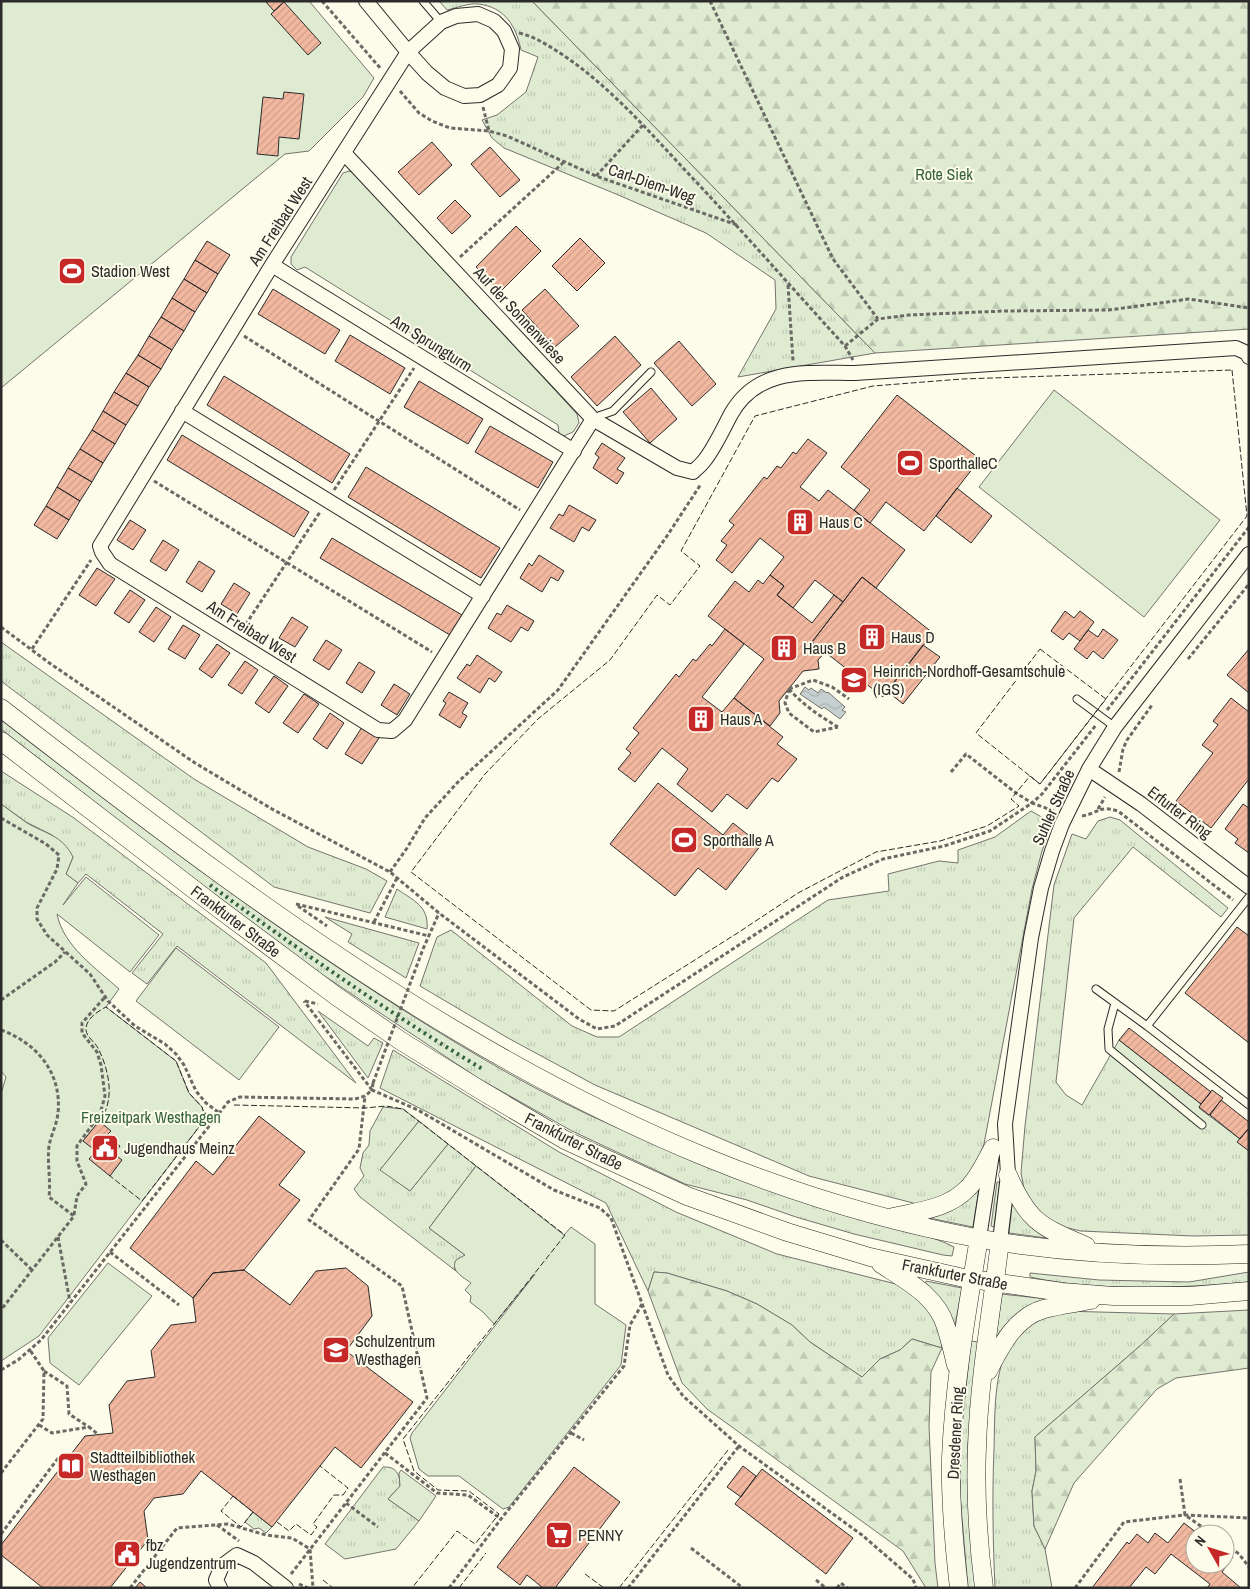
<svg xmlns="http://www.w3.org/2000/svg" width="1250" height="1589" viewBox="0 0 1250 1589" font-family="'Archivo Narrow',sans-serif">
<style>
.grass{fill:url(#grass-tufts);stroke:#74746e}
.forest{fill:url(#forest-firs);stroke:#74746e}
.park{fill:#deebd1;stroke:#74746e}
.water{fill:url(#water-waves);stroke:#74746e}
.building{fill:url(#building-hatch);stroke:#2b2b2b}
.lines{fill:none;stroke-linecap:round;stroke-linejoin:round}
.service-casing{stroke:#2b2b2b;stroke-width:9}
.minor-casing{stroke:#2b2b2b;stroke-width:16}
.tertiary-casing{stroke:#2b2b2b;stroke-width:19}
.path{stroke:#6a6964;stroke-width:3;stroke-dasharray:4 2.5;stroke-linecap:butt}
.service{stroke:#fdfbea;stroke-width:7}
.minor{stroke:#fdfbea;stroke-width:14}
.tertiary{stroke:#fdfbea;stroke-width:18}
.path-bridge{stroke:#6a6964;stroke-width:3;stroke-dasharray:4 2.5;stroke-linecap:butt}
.hedge{stroke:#34623c;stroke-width:4;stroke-dasharray:2.5 4;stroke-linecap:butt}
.fence{stroke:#2b2b2b;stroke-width:1;stroke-dasharray:6 2.5;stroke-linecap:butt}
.labels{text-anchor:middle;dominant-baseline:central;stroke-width:4;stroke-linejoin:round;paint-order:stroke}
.park-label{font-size:16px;fill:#34623c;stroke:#fdfbea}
.street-label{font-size:16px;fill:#2b2b2b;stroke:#fdfbea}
.poi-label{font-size:16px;fill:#2b2b2b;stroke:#fdfbea;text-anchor:start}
</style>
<defs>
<pattern id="grass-tufts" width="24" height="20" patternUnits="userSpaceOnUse" patternTransform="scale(1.25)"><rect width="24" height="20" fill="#deebd1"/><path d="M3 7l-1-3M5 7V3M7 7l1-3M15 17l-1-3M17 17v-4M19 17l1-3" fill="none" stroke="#bfcab4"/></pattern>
<pattern id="forest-firs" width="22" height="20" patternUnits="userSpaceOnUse" patternTransform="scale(1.25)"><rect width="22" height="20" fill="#deebd1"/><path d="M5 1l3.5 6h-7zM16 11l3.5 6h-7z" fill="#bfcab4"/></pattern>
<pattern id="water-waves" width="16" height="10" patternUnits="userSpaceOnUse" patternTransform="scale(1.25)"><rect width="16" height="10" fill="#c7d0d0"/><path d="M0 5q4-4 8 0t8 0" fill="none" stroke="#abb3b3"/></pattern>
<pattern id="building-hatch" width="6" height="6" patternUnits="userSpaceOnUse" patternTransform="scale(1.25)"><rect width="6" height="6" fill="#f2b8a0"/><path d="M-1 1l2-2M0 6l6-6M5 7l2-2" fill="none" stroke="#d09e8a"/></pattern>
</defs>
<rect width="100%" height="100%" fill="#fdfbea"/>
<!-- grass -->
<path class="grass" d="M439,1H532L875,353L738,377L776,309L775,280L706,233L616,194L504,148L492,138L482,120L497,115L526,92L538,57L521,50C516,26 505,7 478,4C469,3 456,8 447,10Z
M1,642L194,779L308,847L366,869L387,881L370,913L274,887L1,681Z
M1,720C127,817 252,913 386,999C450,1040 517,1081 587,1114C657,1146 728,1177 801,1201C829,1211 858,1219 886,1226C909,1232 933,1236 954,1247L952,1256L943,1255L854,1234L796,1217L747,1200L685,1184L572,1131L478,1078L323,975L156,850L1,729Z
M1,771L74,818L266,963L356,1083L177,946L147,984L132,973L163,934L86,874L78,883L66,874L73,857L52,835L26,822L1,804Z
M1031,811L1052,823L1042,851L1032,889L984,1144L975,1168L953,1193L917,1204L809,1176L595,1085L508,1038L420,986L437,937L451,930L572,1026L597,1037H619L828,900L889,891L888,874L939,861L958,863V850L995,837Z
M1110,817L1120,820L1228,908L1221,917L1133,847L1074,918L1056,1082L1066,1095L1082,1105L1119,1040L1201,1104L1199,1108L1240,1139L1238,1142L1249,1151V1235L1193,1236L1081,1231L1059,1226L1042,1216L1031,1203L1024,1189L1021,1173L1025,1126L1054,885L1072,834L1086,839L1098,821Z
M397,889C414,901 429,906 427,929L385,917Z
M325,917L419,943L406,978L348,942L352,934Z
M318,1011L368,1046L374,1038L383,1043L368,1078Z
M393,1050L559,1152L676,1212L777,1254L896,1284L924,1302L940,1332L942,1348L912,1339L900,1350L880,1359L862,1377L810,1342L792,1325L757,1304L727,1291L667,1273L654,1272L648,1291L606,1203L380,1088Z
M383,1107L403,1109L419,1121L381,1169L410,1191L448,1144L476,1166L429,1228L465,1255L460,1259L454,1268L456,1271L360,1197L354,1189L364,1176L360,1168L363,1153L369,1145L370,1131Z
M997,1182H1000L994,1227L991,1226Z
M978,1188L979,1189L973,1227L929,1218Z
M1012,1204L1034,1228L1046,1238L1009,1233Z
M1249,1272V1282C1180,1288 1097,1292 1030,1277V1273L1099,1280L1189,1282Z
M926,1281L962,1288L955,1325H951L925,1285Z
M1002,1294L1047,1299L999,1337L996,1336Z
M1061,1311L1174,1314L1141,1345L1035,1437L1036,1471L1032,1491L1034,1526L1045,1549L1052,1588H995C993,1542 992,1496 994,1450C995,1414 993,1371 1012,1339C1023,1321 1043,1317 1061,1311Z
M971,1341L979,1342L968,1444V1496L976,1588H968L960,1494V1444Z
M383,1467C396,1466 400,1474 400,1486L388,1499L419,1521L396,1549L345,1559L325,1544Z
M253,1512L272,1527L266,1533L259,1528L254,1529L245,1522Z"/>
<!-- forest -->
<path class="forest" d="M532,1H1249V329L875,353Z
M654,1272L667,1273L727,1291L757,1304L792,1325L810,1342L862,1377L880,1359L900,1350L912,1339L942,1348L931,1372L929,1426L935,1563L938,1588H926L903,1551L707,1409L682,1383L648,1291Z
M1249,1310V1368L1176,1378L1157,1389L1074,1483L1045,1549L1034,1526L1032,1491L1036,1471L1035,1437L1141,1345L1174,1314Z"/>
<!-- park -->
<path class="park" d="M1,1H309L374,78L363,97L309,151L285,154L1,388Z
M349,171L354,173L577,414L579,423L573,432L564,436L559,434L558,425L305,267L297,270L291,264V257L343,173Z
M1054,390L1220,520L1144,617L979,487Z
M1,804C10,810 18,817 27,823C46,834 62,835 73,857L66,874L78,883L63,905L86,877L159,935L130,972L57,914C63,946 97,969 119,989L106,1007L176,1061L189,1093L202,1107L205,1116L199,1127L39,1336L1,1361V1094L6,1077L1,1071Z
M176,948L279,1027L239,1080L136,1001Z
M419,1121L448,1144L410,1191L380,1170Z
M476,1166L564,1235L571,1227L595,1244V1304L626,1325L621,1365L509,1507L503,1509L459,1476H428L419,1469L410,1438L412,1433L535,1274L494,1324L483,1312L470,1302L471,1296L465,1290L471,1283C463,1277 450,1271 456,1260L465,1255L429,1228Z
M108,1263L152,1296L79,1385L50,1363L48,1338Z
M401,1470L436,1496L419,1521L388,1499L400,1486L399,1473Z"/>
<!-- water -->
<path class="water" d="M805,687L809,690L811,688L818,693L821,689L827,693L828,692L845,707L842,710L846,712L840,719L824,707L822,709L800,694Z"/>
<!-- building -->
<path class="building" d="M265,1H283L284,2L274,11Z
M284,2L321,43L308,55L271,14Z
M284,92L304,94L299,139L279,137L278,156L257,154L263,97L283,99Z
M432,142L452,165L419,195L398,172Z
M490,147L520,180L500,197L471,164Z
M455,200L471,216L452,234L437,218Z
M516,226L541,251L500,292L476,267Z
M580,238L605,263L577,291L552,266Z
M207,241L230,255L218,274L195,260Z
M195,260L218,274L207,293L184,279Z
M184,279L207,293L195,312L172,298Z
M273,289L340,330L325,354L258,314Z
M545,289L579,326L555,347L522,310Z
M172,298L195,312L184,331L161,317Z
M161,317L184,331L172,350L149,336Z
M350,335L405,368L390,394L335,361Z
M149,336L172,350L161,369L138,355Z
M615,336L641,365L597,406L571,377Z
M679,341L716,384L692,406L654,363Z
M138,355L161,369L149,387L126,373Z
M126,373L149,387L138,406L114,392Z
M224,376L350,454L332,483L207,405Z
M419,381L483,419L468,444L404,407Z
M651,388L677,419L650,443L623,412Z
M114,392L138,406L126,425L103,411Z
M897,395L980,459L924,531L886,502L870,523L854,510L870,490L841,467Z
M103,411L126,425L115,444L92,430Z
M490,426L553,462L538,488L475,452Z
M92,430L115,444L103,463L80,449Z
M182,435L309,512L294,537L167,460Z
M808,439L827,453L800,487L819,501L828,490L905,550L876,588L862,577L843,602L815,580L793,608L777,595L784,586L770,575L784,557L760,538L732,573L716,560L727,545L721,541L734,525L729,521L764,477L767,479L777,466L781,468L793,452L796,454Z
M602,443L625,458L617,469L624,473L617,484L593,468L599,457L595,454Z
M80,449L103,463L92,482L68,468Z
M366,467L500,548L481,578L348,497Z
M68,468L92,482L80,501L57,487Z
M57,487L80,501L69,520L46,506Z
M957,488L992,516L971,543L936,516Z
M569,505L596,520L589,531L582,527L574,542L550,528L559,514L563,516Z
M46,506L69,520L57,539L34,525Z
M130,520L146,530L133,550L117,540Z
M332,538L462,615L450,635L320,558Z
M163,540L179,550L166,571L150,561Z
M539,555L564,571L558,581L551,577L542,592L520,578L529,563L532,566Z
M199,561L215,571L202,592L186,582Z
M97,568L115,579L96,606L79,595Z
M770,575L784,586L777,595L812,623L834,595L843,602L812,642L825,652L818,660L819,669L803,671L779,701L780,713L770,726L734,698L764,659L708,616L735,581L749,592L758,580L763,584Z
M862,577L933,633L883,697L812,642Z
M234,583L250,593L237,614L221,604Z
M130,590L145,600L129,623L114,613Z
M507,605L534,621L528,631L521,627L511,642L488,628L497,613L501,615Z
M156,607L171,617L154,642L139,632Z
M1065,611L1074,618L1080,611L1094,622L1080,641L1069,633L1063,640L1051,631Z
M292,617L308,627L295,647L279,638Z
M183,625L200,635L185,659L168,649Z
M725,629L744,644L702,697L722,712L734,698L783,737L777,744L797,759L778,782L772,778L747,809L727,794L712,812L677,784L688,769L662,748L635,782L618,769L631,753L626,749L639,733L633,728L676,674L679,677L693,659L696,661L710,644L712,646Z
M1103,629L1118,640L1103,659L1093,651L1087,659L1074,649L1088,630L1098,637Z
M326,640L342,650L329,670L313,660Z
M217,644L230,653L212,678L199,669Z
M923,645L940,657L903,704L887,691Z
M1249,649V693L1227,675Z
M477,655L502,672L495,682L489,678L480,693L457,678L467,664L470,666Z
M245,661L258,670L242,694L228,685Z
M359,662L375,672L362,693L346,683Z
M274,676L288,686L269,713L255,703Z
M394,684L410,694L397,715L381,705Z
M449,692L468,703L462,713L467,716L460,728L439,715L446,703L443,701Z
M304,694L319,704L298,733L283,723Z
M1231,698L1249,712V779L1211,828L1176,801L1213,753L1202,745L1218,725L1213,721Z
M330,713L344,723L327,749L313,739Z
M362,727L379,738L362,764L345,754Z
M658,783L723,835L733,823L761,845L726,890L698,868L675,896L610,844Z
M1243,804L1249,808V853L1235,843L1238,839L1225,829Z
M1237,927L1249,936V1043L1185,993Z
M1129,1028L1211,1092L1201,1104L1119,1040Z
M1212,1090L1223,1098L1209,1115L1199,1107Z
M1221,1100L1249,1122V1128L1240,1139L1210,1115Z
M259,1116L305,1152L279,1185L300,1200L244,1270L213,1273L193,1298L130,1248L196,1161L213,1175Z
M99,1121L111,1131L107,1135L120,1146L114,1154L122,1160L110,1176L89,1159L96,1151L83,1141Z
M1249,1128V1151L1237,1142Z
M346,1268L368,1286L372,1316L346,1351L413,1402L361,1468L335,1447L272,1527L201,1471L183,1494L154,1498L144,1511L148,1540L110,1588H43L1,1555V1545L85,1436L113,1433L109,1405L127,1381L155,1377L151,1351L171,1325L196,1322L193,1298L213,1273L244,1270L290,1305L316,1271Z
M743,1466L756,1476L741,1497L727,1487Z
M574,1467L620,1502L555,1588H543L527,1575L520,1585L497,1567Z
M762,1469L853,1538L826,1574L735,1504Z
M1184,1523L1198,1534H1195V1564H1225V1550L1233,1557L1222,1572L1241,1588H1207L1210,1584L1171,1554L1155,1574L1146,1567L1129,1588H1092L1127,1542L1129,1544L1137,1534L1148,1543L1155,1533L1168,1543Z
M140,1582L147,1588H135Z"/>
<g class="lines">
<!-- service casing -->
<g class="service-casing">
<path id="service" d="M423,1L441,22
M593,418L613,411L651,372
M1077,699L1115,727
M1249,897L1147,1026L1249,1105
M1096,989L1147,1026
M1115,1003L1108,1029L1109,1049L1202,1125"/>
</g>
<!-- minor casing -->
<g class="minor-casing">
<path id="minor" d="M366,1L408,52L427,73L445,88L464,96L480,95L498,85L510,68L512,49L504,31L494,21L478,14L456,16L441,22L408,52L272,265L100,546L102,552L110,564L378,730L392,731L405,720L593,419
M344,153L593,419L677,468L693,472C696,469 701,465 704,461C714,449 723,429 731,414C758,366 808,373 855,373L1236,348L1247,353L1249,357
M272,265L574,451
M182,411L483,596
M1089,769L1141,804L1249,887
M979,1238L992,1154
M1000,1241L1008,1175L1005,1124L1031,938L1041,888L1052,851L1062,824L1089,769L1115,727L1249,554
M220,1588L216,1580L222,1566L237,1555L254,1563L286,1588"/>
</g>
<!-- tertiary casing -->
<g class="tertiary-casing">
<path id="tertiary" d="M1,708C295,936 602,1168 976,1238C1066,1254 1158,1258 1249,1254
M1,741L218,908L336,996L401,1041L482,1091L565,1140L687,1196L787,1232L870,1257L964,1278L1062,1292L1113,1296H1190L1249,1291
M1008,1175C1029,1223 1040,1226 1086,1246
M893,1217C919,1211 948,1209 968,1188C979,1177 986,1161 993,1148
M881,1264C907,1281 937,1296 946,1327C950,1340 953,1352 956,1365
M988,1371C1001,1346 1015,1317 1044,1309C1059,1305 1076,1303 1091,1300
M959,1588C954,1545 950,1501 951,1458C954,1384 967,1311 979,1238
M984,1588C978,1541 975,1494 977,1447C979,1378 992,1309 1000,1241"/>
</g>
<!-- path -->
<path class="path" d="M322,1L381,69
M710,1L833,259L878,319
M519,33C536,37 549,46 563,55C609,86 647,129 684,169C739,227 791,287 845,346L853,360
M400,91L419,113L432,121L450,128L489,131L507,136L596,176L737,225
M483,107L489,131
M596,176L643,125
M460,257L564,162
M788,285L793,361
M244,336L520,510
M845,346L878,319L909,315L1004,311L1109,310L1189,299L1249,308
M154,481L432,652
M334,490L414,368
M1,627L48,662L195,763L272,809L390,872L439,913L579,1019L597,1029L615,1026L843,877L883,859L944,846L990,831L1032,803L1054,811
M242,630L320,512
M32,649L91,560
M1188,659L1249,584
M789,689L785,703L789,713L814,732L838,727
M789,689L813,680L832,687L849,699
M789,689C803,705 820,716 838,727
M1107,710L1249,527
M951,772L966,754L1016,793L1032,803L1042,794L1096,725
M1119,772L1123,749L1127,740L1152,705
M1098,809L1105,797
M1082,816C1099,813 1099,805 1118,811L1233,900
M1,818L46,844L59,855L57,869L37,908V919L47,935L90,974L108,1001L135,1026L165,1044L176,1054L184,1065L196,1091L206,1103L218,1112
M390,872L407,848L425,818L458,782L558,690L667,536L701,484
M296,904L429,936
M298,906L327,926
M374,922L397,878
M423,949L439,913
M1,1000L55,962L65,952
M305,1001L318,1004
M1,1030C37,1043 62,1073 58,1113C57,1124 51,1135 49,1146C47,1163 51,1180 49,1197L74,1216L1,1310
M373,1083L372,1090L418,1110L554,1190L600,1208L611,1218L668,1375L683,1396L739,1446L862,1535L913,1579L916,1588
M74,1215L77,1196L86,1184L77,1161V1146L100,1114L105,1096L101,1065L97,1052L82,1033V1023L105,997
M58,1237L70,1302
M1,1240L32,1270
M110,1252L179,1305
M1,1370L18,1360L41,1340L228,1102L240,1097L355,1099L365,1096L372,1090L304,1001
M44,1371L67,1386L69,1414L89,1427
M39,1425L52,1433L89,1427L99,1435
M571,1433L584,1440
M385,1453L437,1493L468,1495L501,1519
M1,1473L43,1419L44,1371L30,1350
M1180,1479L1185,1515L1212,1534
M346,1503L378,1527
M217,1525L239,1541
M1,1534L59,1457L65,1462
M1225,1544L1239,1554L1249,1567
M691,1548L743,1588
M291,1574L427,1398L402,1286L309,1220L359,1149L365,1096
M816,1580L826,1588
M299,1584L308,1588
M130,1588L177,1528L228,1524L266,1535L292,1538L310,1549L313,1588
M449,1588L501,1519L624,1366L630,1325L642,1304
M628,1588L739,1446
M837,1588L841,1583L847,1588
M1075,1588L1124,1522L1185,1515L1249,1518"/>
<!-- service -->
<use href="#service" class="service"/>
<!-- minor -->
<use href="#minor" class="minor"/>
<!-- tertiary -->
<use href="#tertiary" class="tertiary"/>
<!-- path-bridge -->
<path class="path-bridge" d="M373,1083L423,949"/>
<!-- hedge -->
<path class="hedge" d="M210,885C299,950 389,1013 484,1070"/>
<!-- fence -->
<path class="fence" d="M1232,370L1247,516L1040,784L1030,776L1011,799L1019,806L987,826L940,841L876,852L798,893L736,934L614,1011L591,1010L411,872L485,774L538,719L610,660L657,595L670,605L700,566L681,551L755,416L873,386L962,379Z
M1040,649L1106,699L1040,784L976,733Z
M234,1105L365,1108L386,1106L403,1109L565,1235L403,1439L414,1471L438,1490L469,1491L499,1514L475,1544L457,1531L412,1588
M99,1121C116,1101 109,1070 98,1048C95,1042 86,1037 86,1029C86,1019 98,1011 106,1007L176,1061L189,1093L202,1107L205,1116L199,1127L142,1201L110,1176
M233,1496L253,1512L241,1527L221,1511Z
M277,1522L289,1531L296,1524L311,1535L317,1527L313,1524L334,1495H343L348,1488L320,1466
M585,1574L604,1588
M323,1580L333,1588
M459,1588L486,1553
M619,1588L728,1450"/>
</g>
<!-- icons -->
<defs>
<g id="stadium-square" transform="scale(1.4375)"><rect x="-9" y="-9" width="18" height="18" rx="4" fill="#c62828" stroke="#fdfbea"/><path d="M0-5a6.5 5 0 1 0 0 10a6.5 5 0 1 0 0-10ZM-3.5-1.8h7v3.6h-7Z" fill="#fff"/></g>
<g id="building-square" transform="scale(1.4375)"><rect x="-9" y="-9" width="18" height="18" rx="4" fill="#c62828" stroke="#fdfbea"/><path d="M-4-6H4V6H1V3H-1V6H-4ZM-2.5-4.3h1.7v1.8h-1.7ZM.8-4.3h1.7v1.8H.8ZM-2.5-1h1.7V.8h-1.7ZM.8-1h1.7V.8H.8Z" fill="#fff"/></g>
<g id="school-square" transform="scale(1.4375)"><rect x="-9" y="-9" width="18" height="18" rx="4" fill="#c62828" stroke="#fdfbea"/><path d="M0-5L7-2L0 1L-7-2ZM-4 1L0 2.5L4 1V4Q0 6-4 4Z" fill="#fff"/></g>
<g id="civic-square" transform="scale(1.4375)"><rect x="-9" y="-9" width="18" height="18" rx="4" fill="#c62828" stroke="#fdfbea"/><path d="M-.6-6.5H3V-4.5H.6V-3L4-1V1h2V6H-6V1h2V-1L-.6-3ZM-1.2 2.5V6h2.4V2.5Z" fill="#fff"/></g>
<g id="library-square" transform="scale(1.4375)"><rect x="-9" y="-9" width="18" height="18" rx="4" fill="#c62828" stroke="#fdfbea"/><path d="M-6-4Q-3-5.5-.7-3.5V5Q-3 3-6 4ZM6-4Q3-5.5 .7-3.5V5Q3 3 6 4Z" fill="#fff"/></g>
<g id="supermarket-square" transform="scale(1.4375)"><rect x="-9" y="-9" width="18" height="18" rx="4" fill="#c62828" stroke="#fdfbea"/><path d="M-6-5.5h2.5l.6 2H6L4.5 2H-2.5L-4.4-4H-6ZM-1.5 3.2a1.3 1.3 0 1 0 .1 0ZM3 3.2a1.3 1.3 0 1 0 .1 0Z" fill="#fff"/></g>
</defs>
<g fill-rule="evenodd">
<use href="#stadium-square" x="72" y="271"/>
<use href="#stadium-square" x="910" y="463"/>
<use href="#building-square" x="800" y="522"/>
<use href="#building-square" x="872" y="637"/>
<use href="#building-square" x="784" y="648"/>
<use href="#school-square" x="854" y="680"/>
<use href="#building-square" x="701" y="719"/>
<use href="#stadium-square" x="684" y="840"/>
<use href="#civic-square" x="105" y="1148"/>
<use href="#school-square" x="336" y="1350"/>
<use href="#library-square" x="71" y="1466"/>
<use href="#supermarket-square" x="559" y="1535"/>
<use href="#civic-square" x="127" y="1554"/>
</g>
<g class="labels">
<!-- park labels -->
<g class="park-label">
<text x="944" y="174">Rote Siek</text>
<text x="151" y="1117">Freizeitpark Westhagen</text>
</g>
<!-- street labels -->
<g class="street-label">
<text transform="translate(652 183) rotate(19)">Carl-Diem-Weg</text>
<text transform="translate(280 221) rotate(-57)">Am Freibad West</text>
<text transform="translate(520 315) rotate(47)">Auf der Sonnenwiese</text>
<text transform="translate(432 343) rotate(32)">Am Sprungturm</text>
<text transform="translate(252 631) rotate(32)">Am Freibad West</text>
<text transform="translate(1053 807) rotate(-66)">Suhler Straße</text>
<text transform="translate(1180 812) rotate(37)">Erfurter Ring</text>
<text transform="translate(236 921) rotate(37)">Frankfurter Straße</text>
<text transform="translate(574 1141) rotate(27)">Frankfurter Straße</text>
<text transform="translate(955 1274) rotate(11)">Frankfurter Straße</text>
<text transform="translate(955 1433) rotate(-87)">Dresdener Ring</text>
</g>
<!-- poi labels -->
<g class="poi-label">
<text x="91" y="271">Stadion West</text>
<text x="929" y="463">SporthalleC</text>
<text x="819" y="522">Haus C</text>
<text x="891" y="637">Haus D</text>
<text x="803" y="648">Haus B</text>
<text x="873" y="671">Heinrich-Nordhoff-Gesamtschule<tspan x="873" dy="18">(IGS)</tspan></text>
<text x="720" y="719">Haus A</text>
<text x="703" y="840">Sporthalle A</text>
<text x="124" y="1148">Jugendhaus Meinz</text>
<text x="355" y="1341">Schulzentrum<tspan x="355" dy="18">Westhagen</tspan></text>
<text x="90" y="1457">Stadtteilbibliothek<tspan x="90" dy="18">Westhagen</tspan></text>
<text x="578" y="1535">PENNY</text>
<text x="146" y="1545">fbz<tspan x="146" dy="18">Jugendzentrum</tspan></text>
</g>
</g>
<!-- border -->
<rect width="1250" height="1589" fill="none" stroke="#2b2b2b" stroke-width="5"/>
<!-- north arrow -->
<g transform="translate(1210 1549) rotate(309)"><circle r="24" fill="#fdfbea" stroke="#a9a89e"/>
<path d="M0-4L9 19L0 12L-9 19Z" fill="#c62828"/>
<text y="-8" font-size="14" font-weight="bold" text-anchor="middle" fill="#2b2b2b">N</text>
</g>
</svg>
